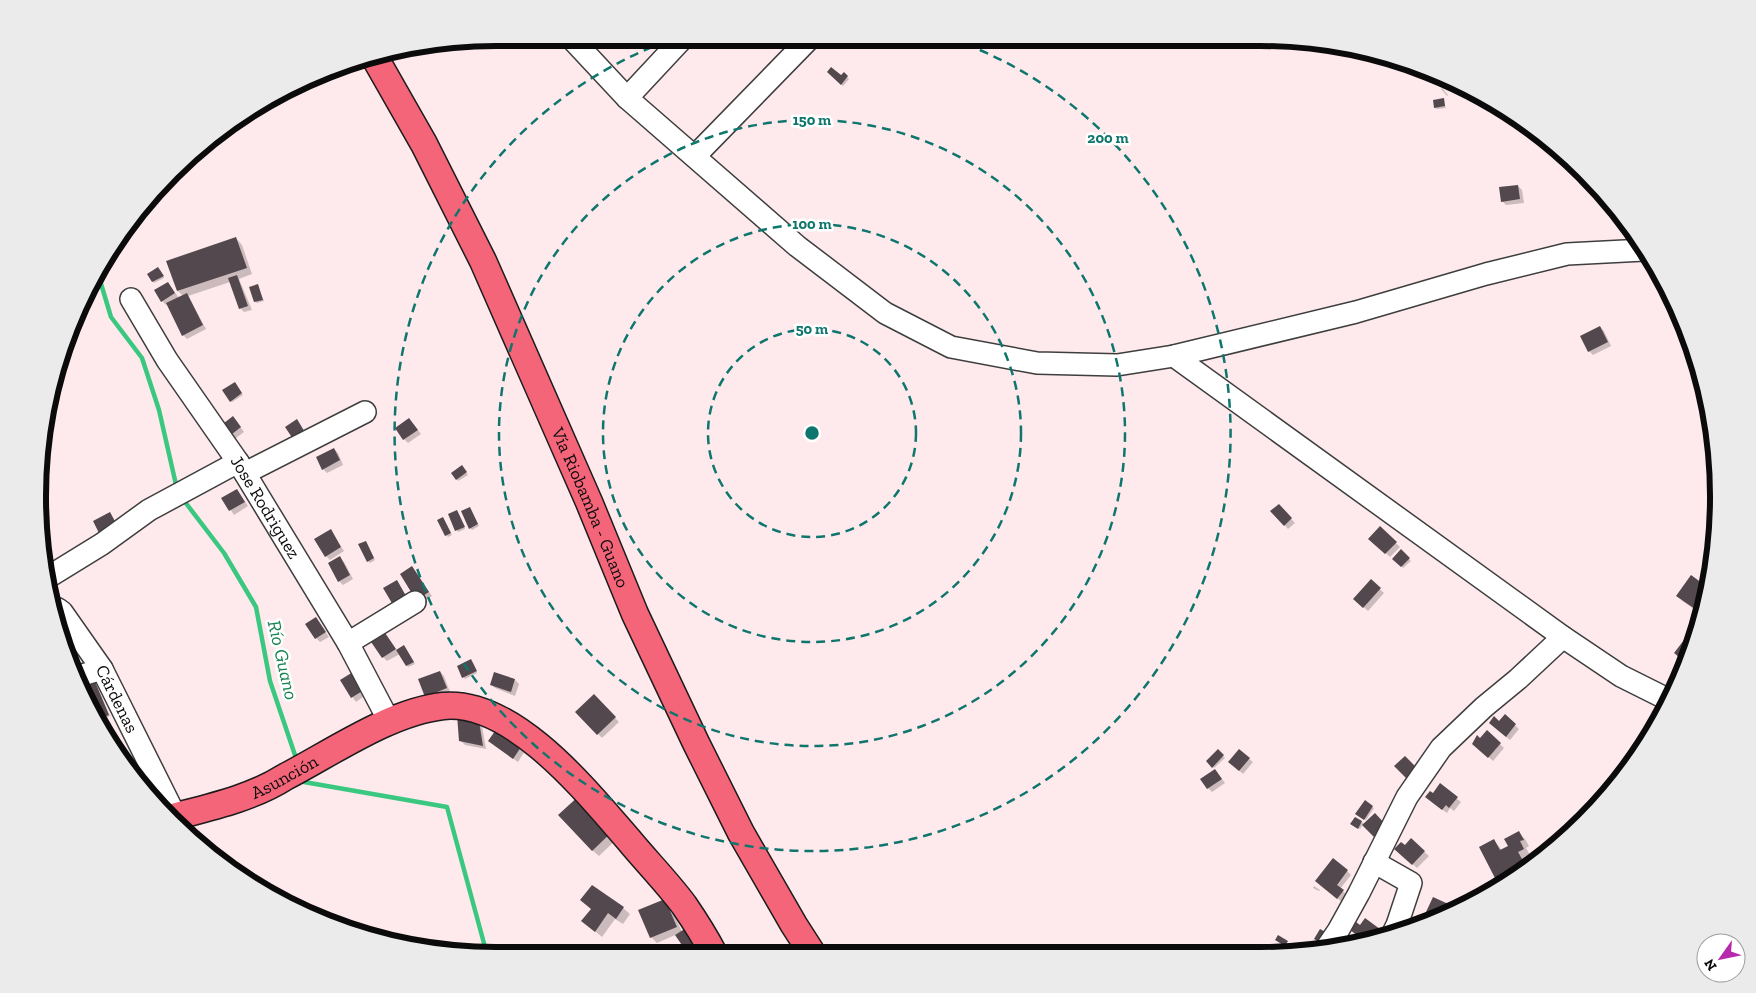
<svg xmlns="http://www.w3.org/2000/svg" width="1756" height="993" viewBox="0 0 1756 993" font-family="'Zilla Slab',serif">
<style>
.shadow{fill:#0003}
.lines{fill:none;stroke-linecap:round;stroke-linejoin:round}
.stream{stroke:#3ac881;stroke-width:4.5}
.building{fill:#53484e}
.minor-casing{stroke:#3e3e3e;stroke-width:24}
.major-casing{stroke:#1c1c1c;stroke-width:29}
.minor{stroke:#fff;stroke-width:21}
.major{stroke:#f46579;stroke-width:26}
.ring{fill:none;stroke:#0f766e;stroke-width:2.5;stroke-dasharray:9 6}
.labels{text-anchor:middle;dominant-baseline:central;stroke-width:5;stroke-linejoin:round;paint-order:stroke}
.street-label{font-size:18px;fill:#0b0b0b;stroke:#fff}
.water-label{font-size:19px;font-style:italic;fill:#198452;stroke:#fff}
.rim{fill:none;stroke:#0b0b0b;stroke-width:6}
.centre{fill:#0f766e;stroke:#fff;stroke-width:2.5}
.ring-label{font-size:15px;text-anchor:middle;font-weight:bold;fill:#0f766e;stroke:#fff;stroke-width:5;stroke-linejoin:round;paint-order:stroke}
</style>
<rect width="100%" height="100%" fill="#feeaec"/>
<!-- shadow -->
<path class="shadow" d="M843,38H863L851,48Z
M828,72L841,77L844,74L849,79L843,86Z
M1442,88L1448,95L1447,96L1441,89Z
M1443,100L1446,108L1437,109L1435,108Z
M1518,186L1522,190L1524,203L1506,205L1502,201Z
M236,238L242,245L252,274L239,279L252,310L244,312L240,308L230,282L188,296L206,329L187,339L183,335L167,304L166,305L162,301L168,283L179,298L183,296L178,291Z
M160,270L164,278L154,283L148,274Z
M258,286L264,301L257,303L255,302Z
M1600,327L1604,331L1611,346L1593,355L1589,351Z
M236,385L243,395L232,402L231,401Z
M237,422L244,432L232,441L228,437Z
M413,424L421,434L408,443L404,439Z
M334,449L338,453L343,465L327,473L323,469Z
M464,469L468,475L458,481L457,479Z
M237,490L248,506L234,515L223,498Z
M1279,505L1295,523L1288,529L1272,511Z
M470,508L479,526L472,530L470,528Z
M458,513L465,529L458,532L449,515Z
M443,518L452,535L448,537L446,535Z
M1380,528L1400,547L1390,557L1370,539Z
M331,531L344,551L330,560L326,556Z
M367,544L375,560L370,563L368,561Z
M1401,551L1411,561L1403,568L1394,559Z
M340,558L344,562L353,579L343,585L339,581Z
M412,567L432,596L421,603Z
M1371,581L1384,593L1368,611L1355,599Z
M1705,587L1707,589L1706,595L1699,604L1703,607L1701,614L1681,600Z
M316,619L329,637L320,642L316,638Z
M387,636L397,651L406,649L415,664L408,667L400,654L387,661L383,657Z
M473,663L477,673L465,679L463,677Z
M440,672L444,676L450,692L430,700L426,696Z
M495,673L515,680L519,684L515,696L495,688L491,684Z
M352,674L367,694L356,702L341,681Z
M95,682L110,716L102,720L81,686Z
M594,696L619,722L602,738L577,712Z
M1505,716L1519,729L1510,740L1494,727Z
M459,717L482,726L486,749L465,745L460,740Z
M1487,732L1504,748L1493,761L1474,744L1480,740Z
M494,745L528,746L518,762Z
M1218,751L1225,758L1214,768L1207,761Z
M1249,759L1253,762L1243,774L1234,766Z
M1215,770L1225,783L1212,792L1208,788Z
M1440,785L1461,802L1454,811L1450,808L1447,813L1431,801L1433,794Z
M145,789L152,795L157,803L151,799Z
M581,796L619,837L599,856L592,850Z
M1372,807L1374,808L1366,820L1358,815Z
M1355,818L1362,822L1383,844L1363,824L1360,829L1354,826Z
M1519,833L1525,839L1529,846L1526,848L1530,855L1527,857L1533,863L1514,878L1502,884L1497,879L1494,841L1502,850L1509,847Z
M1411,840L1429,856L1417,868L1396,849L1405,847Z
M1347,871L1351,875L1340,889L1347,895L1342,902L1320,885Z
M1314,886L1320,890L1319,891L1313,888Z
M592,887L623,908L630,914L623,924L615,919L602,937L583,921L592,909Z
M665,900L671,907L682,932L657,943L651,937Z
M1356,924L1386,936L1365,941Z"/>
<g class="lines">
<!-- stream -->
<path class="stream" d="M99,277L111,317L142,358L159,410L177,489
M182,498L224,553L256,607L270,681L297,761
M302,778L304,782L447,807L485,947L496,954"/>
</g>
<!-- building -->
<path class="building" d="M840,38H854L847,45Z
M831,67L841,75L844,72L848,76L841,85L827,72Z
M1444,98L1445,106L1434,108L1433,100Z
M1518,185L1520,199L1501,202L1499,187Z
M236,237L247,268L177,291L166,261Z
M158,267L164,276L152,282L147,274Z
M237,275L248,306L239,309L228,278Z
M168,282L175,293L161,302L154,290Z
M258,284L263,300L254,302L249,287Z
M187,293L203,325L182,336L166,303Z
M1600,326L1608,342L1588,352L1580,336Z
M235,382L242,393L230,402L222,390Z
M233,416L241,427L227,438L219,427Z
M409,418L418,430L403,440L395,428Z
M297,419L306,434L295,442L285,427Z
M334,448L340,460L322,470L316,457Z
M462,465L467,472L456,480L451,473Z
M237,489L245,502L229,511L221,498Z
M1279,504L1292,518L1284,526L1270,511Z
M470,507L478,524L469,529L461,511Z
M457,510L465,527L455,531L448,514Z
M110,512L117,525L100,535L93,521Z
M443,517L451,533L445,536L437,520Z
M1380,526L1397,542L1385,554L1368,539Z
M331,529L341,547L325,557L314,539Z
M366,541L374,558L367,562L358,544Z
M1401,549L1410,558L1401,567L1392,559Z
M340,556L350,575L338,582L328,563Z
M412,566L429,592L416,600L400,574Z
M1691,575L1706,586L1695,600L1702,605L1698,611L1676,596Z
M1371,579L1381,588L1363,608L1353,599Z
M397,580L410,603L396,610L383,588Z
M316,617L326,632L315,639L305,624Z
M383,630L396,649L382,658L369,639Z
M1687,636L1695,641L1686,663L1674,653Z
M404,645L414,662L406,666L396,650Z
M471,659L477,671L462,678L457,666Z
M440,671L447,688L425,697L418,679Z
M353,672L364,690L351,698L340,680Z
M494,672L515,679L511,692L490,685Z
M94,679L109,715L101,718L80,685Z
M594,694L616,717L597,735L575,712Z
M1505,714L1516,724L1506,737L1489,723L1494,716L1499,721Z
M457,715L479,721L483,746L459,741Z
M500,724L525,741L513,759L488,741Z
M1487,730L1501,743L1488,758L1472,744L1477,735L1480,738Z
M1218,749L1224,755L1212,768L1206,761Z
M1239,749L1250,758L1239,771L1228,762Z
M1405,756L1416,767L1412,771L1417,777L1411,783L1394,766Z
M1215,769L1222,779L1207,789L1200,779Z
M1440,783L1458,797L1449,808L1446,805L1442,810L1425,797L1430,791L1433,793Z
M581,794L614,830L592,851L558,815Z
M1365,800L1373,806L1364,820L1355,814Z
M1375,813L1386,825L1378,841L1362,825Z
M1355,817L1362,821L1358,829L1350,824Z
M1519,831L1524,840L1520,841L1524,849L1518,852L1522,859L1528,856L1532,864L1515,878L1511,872L1496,880L1479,847L1494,839L1500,850L1508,846L1504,839Z
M1411,838L1425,851L1412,865L1394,849L1401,842L1405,845Z
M1333,858L1348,870L1337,885L1344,890L1337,899L1315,881Z
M592,885L624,907L616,919L608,913L595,932L581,921L591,909L580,900Z
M1433,897L1455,907L1437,917L1426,912Z
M665,899L677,927L650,938L638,910Z
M1365,918L1384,932L1380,937L1374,939L1371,936L1368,940L1365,941L1350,930L1356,922L1360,925Z
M691,925L701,954H688L675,935Z
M1320,929L1331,935L1324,945L1314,939Z
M1278,935L1288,941L1285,946L1275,940Z"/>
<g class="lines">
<!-- minor casing -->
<g class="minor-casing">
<g id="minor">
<path d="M571,38L627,98L797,246L885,313L951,347L1037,363L1117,365L1174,356L1356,312L1486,274L1567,254L1644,250"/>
<path d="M627,98L683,38"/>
<path d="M695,156L810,38"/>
<path id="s1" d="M131,299L167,360L238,462L348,643L389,721"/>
<path d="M1174,356L1563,637L1621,676L1669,700"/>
<path d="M245,473L365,412"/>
<path d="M50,576L102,544L149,510L238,462"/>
<path id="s2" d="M58,609L62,612L102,669L178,821"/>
<path d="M348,643L415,602"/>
<path d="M76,677L102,669"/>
<path d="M1374,862L1411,883L1397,925L1392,935"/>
<path d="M1325,950L1338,931L1359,893L1407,797L1441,748L1484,707L1518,679L1563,637"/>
</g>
</g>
<!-- major casing -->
<g class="major-casing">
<g id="major">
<path id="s3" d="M375,58L424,144L483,261L589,502L635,614L696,743L741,833L794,925L812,953"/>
<path id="s4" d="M173,817C211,807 252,798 285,777C333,752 390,712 443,706C513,699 587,792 628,839C646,861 667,882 684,905C695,921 705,937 714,954"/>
</g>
</g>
<!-- minor -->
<use href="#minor" class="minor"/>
<!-- major -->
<use href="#major" class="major"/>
</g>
<!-- distance rings -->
<g class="ring">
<circle cx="812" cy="433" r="104"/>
<circle cx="812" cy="433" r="209"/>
<circle cx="812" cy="433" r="313"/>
<path d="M952 39A418 418 0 1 1 676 38"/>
</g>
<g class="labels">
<!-- street labels -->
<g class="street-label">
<text stroke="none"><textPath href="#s1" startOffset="248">Jose Rodriguez</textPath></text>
<text stroke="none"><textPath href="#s3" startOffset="499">Vía Riobamba - Guano</textPath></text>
<text stroke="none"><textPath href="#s2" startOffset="108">Cárdenas</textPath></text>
<text stroke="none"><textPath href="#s4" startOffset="119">Asunción</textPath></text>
</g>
<!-- water labels -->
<g class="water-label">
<text transform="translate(283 660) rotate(77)">Río Guano</text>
</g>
</g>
<!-- crop -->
<path d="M0 0H1756V993H0ZM496 46H1260A450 450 0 0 1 1710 496V497A450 450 0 0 1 1260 947H496A450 450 0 0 1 46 497V496A450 450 0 0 1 496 46Z" fill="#ebebeb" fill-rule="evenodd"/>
<path class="rim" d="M496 46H1260A450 450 0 0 1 1710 496V497A450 450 0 0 1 1260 947H496A450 450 0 0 1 46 497V496A450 450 0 0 1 496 46Z"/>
<circle cx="812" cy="433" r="8" class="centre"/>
<g class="ring-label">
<text x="812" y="125">150 m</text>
<text x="1108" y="143">200 m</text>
<text x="812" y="229">100 m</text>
<text x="812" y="334">50 m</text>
</g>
<!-- north arrow -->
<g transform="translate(1721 958) rotate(237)"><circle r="24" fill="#ffffff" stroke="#9d9d9d"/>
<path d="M0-4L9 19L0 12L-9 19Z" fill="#b629ae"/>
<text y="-8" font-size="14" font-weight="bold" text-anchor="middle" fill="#0b0b0b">N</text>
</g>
</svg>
